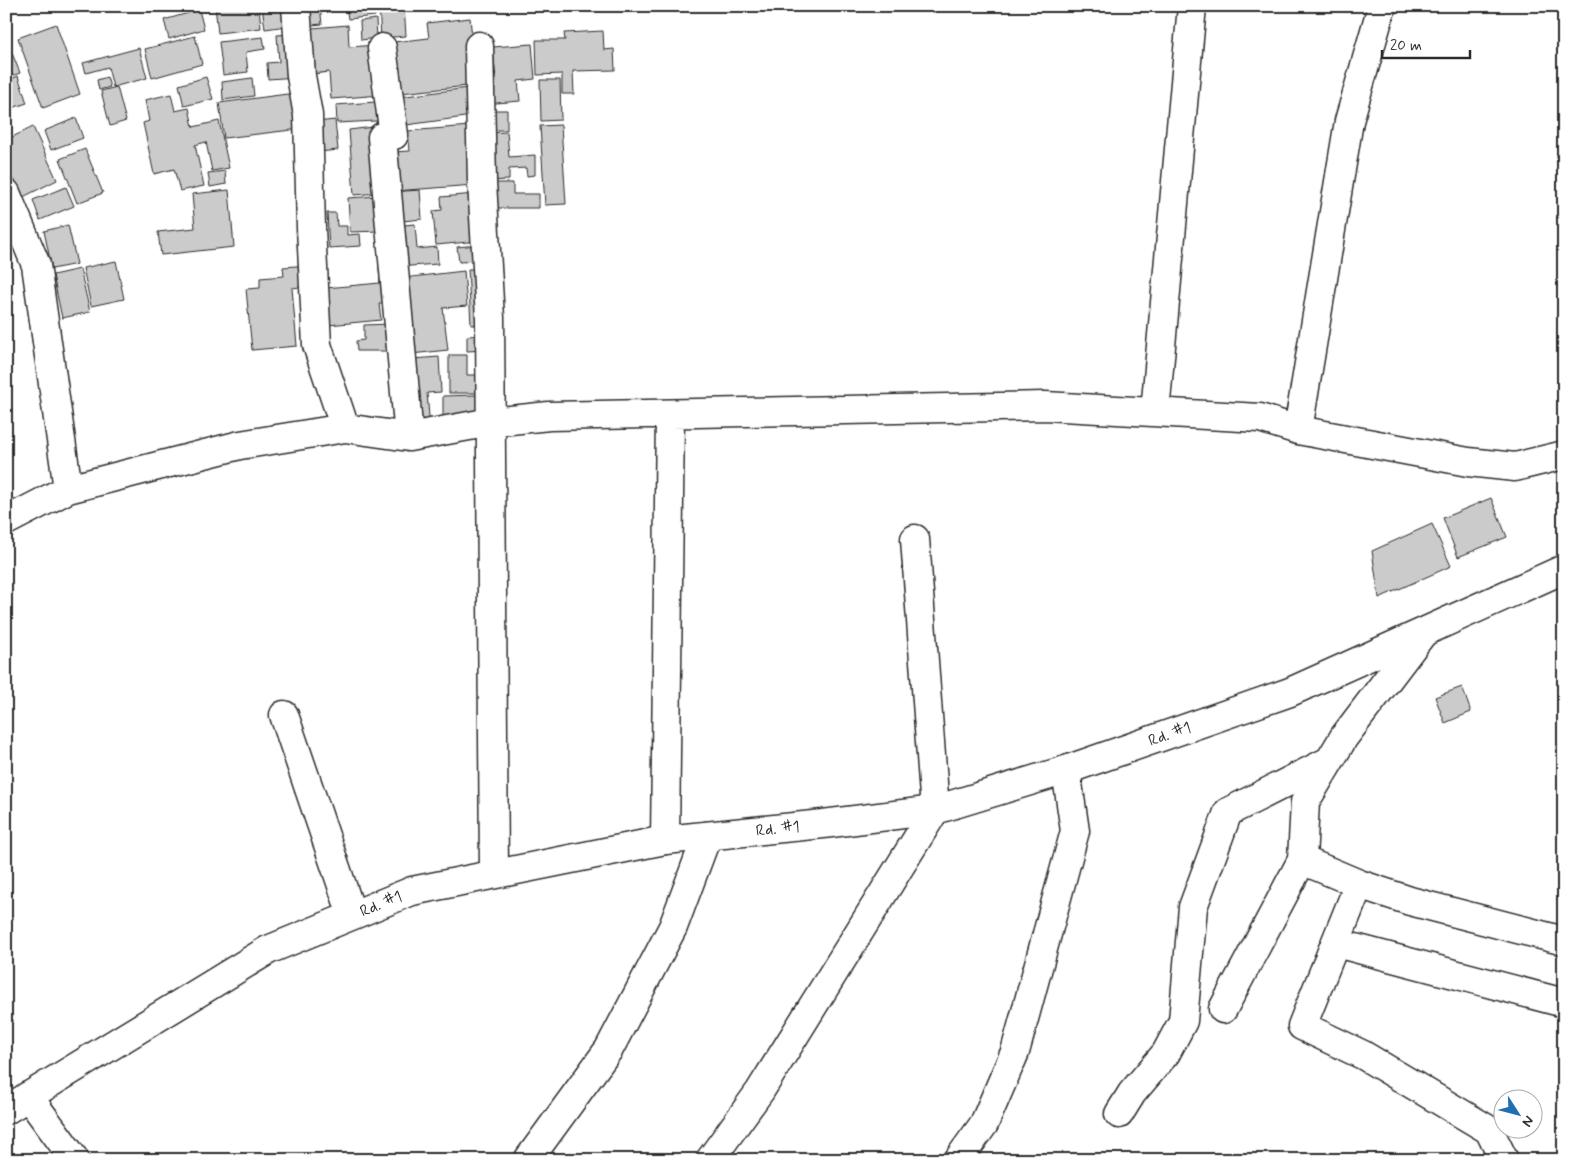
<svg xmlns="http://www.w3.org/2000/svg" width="1570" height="1166" viewBox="0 0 1570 1166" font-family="Mynerve,sans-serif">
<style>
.building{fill:#cbcbcb;stroke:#2b2b2b}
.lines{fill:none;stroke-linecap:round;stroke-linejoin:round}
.minor-casing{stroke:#2b2b2b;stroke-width:31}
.major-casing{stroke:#2b2b2b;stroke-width:31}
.minor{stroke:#fff;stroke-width:28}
.major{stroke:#fff;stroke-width:28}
.labels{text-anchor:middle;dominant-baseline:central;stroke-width:4.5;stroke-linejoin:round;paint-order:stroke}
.street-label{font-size:16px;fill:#2b2b2b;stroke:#fff}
</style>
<rect width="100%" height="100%" fill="#fff"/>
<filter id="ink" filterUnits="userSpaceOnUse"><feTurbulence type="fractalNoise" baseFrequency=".02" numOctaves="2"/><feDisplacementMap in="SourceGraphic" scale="10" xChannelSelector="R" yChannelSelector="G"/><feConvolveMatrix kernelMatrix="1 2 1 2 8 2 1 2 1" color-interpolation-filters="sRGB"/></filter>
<g filter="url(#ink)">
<!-- building -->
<path class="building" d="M174,6H195L176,12Z
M215,6H259L261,28L218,33Z
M262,6H292L294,25L265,29Z
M300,6H320L322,24L302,26Z
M346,6H374L375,16L348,19Z
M379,6H404L406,36L381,38Z
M199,10L204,29L169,39L164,20Z
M470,18L477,85L391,94L385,43L429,38L427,23Z
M376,19L377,38L361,40L360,21Z
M56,24L80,94L43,108L18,38Z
M348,25L349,47L377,45L381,95L331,99L329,72L304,75L300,29Z
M603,31L604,50L614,49L615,70L573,71L574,94H562V74L537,75L536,40H565L564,33Z
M294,34L297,77L268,79L267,63L279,62L277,35Z
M195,36L202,64L152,78L145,49Z
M263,37L265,49L246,52L248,72L223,75L219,42Z
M6,38L20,73L6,78Z
M532,44L535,79L518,81L520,101L485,104L482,80L496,79L493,47Z
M139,48L147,78L113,87L108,67L86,73L83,63Z
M18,76L27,103L6,110V81Z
M107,77L110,87L99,90L97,80Z
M206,77L213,99L184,106L179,85Z
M252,78L254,96L223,100L222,82Z
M540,80H560L561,120L541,121Z
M117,87L126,121L110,126L101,91Z
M468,88L472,116L399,126L398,97Z
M295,93L300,129L224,138L219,103Z
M171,94L175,111L189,108L193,127L219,121L229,168L212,171L206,142L195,145L204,186L180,191L174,169L154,174L143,123L149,121L145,100Z
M388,101L377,133L376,121L337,123L336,105Z
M494,110H507V130H484Z
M76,118L83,138L51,150L44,131Z
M335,120L338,150L319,152L316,122Z
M561,125L566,204L545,205L540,126Z
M470,126L474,185L395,191L393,152L410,151L408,131Z
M33,127L57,180L21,198L6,166V140Z
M373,127L379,193L354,195L349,130Z
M507,132L509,157L535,155V175L527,176L526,168L509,169V180L485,181L483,133Z
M85,149L103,193L77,203L60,159Z
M225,171L226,184L210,187L208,173Z
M495,183H513V194H539V208H494Z
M66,187L74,206L40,220L33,200Z
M229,190L234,247L161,255L158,232L195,228L192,194Z
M420,190L422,219L393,222L390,192Z
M475,194L479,241L436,245L433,211L442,210L441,197Z
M378,196L380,231L350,232L348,198Z
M327,213H336L337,226H347V235L360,234L361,246L329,248Z
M415,224L417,249L437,247L438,264L396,267L393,226Z
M68,225L77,264L52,269L44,231Z
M476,245L477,261L459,262L457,247Z
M388,252L391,304H379L381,320L318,326L315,289L380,283L378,253Z
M116,261L124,299L91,306L83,268Z
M310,265L311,286L292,288L297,346L252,350L246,289L260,288V278L284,276L283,267Z
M80,269L90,312L62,318L53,275Z
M468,269H484L487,324L471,325Z
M464,271L467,306L443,308L448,350L411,354L403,278Z
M390,324V351H357L356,341L364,340V325Z
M486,335V350L467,351V336Z
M449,355H467V375H482V393H449Z
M439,357L441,392L427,393L430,428L419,429L413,359Z
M477,395L478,415L443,416V396Z
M1491,498L1507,537L1458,557L1443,518Z
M1432,524L1451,566L1379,598L1372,551Z
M1462,687L1471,712L1445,723L1435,697Z"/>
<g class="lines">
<!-- minor casing -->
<g class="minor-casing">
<path id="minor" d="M296,6L301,76L308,115L311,228L317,345L345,428
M479,46L482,182L490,318L494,873
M382,48L394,135L382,137L409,437
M6,193L36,265L68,489
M1155,412L1192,6
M1298,430L1349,121L1382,6
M6,521L68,489L240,445L345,428L409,437L491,422L549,416L1045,406L1260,418L1298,430L1468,462L1515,467L1564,455
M284,715L352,915
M665,840L670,414
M1302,860L1359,884L1410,901L1564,941
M1359,884L1302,1026L1363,1055L1489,1130L1504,1160
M1336,943L1564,1003
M1223,1009L1302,860L1305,802L1344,737L1423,633
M28,1096L75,1160
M1119,1114L1132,1093L1166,1053L1183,1021L1193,907L1228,812L1329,761
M528,1160L609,1049L673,927L707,836
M710,1160L760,1091L935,810L915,539
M958,1160L984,1124L1015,1052L1075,831L1066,770"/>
</g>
<!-- major casing -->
<g class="major-casing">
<g id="major">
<path id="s1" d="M6,1110L268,950L412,891L665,840L823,824L935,810L1066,770L1290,692L1564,569"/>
</g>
</g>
<!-- minor -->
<use href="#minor" class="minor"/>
<!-- major -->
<use href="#major" class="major"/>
</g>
</g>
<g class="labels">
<!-- street labels -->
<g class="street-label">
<text stroke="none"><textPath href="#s1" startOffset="1239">Rd. #1</textPath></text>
<text stroke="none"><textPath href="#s1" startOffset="834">Rd. #1</textPath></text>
<text stroke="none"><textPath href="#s1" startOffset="429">Rd. #1</textPath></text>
</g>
</g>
<!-- margin -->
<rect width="1570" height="1166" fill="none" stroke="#fff" stroke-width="25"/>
<rect x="12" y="12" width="1545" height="1141" fill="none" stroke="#2b2b2b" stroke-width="2" filter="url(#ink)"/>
<!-- north arrow -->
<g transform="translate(1518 1114) rotate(126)"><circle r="24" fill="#ffffff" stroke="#aaaaaa"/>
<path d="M0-4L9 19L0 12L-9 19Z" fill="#1f6fb2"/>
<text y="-8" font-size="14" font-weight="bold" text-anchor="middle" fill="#2b2b2b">N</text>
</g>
<!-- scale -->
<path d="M1382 50v8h88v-8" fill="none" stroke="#2b2b2b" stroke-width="2.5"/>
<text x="1390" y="50" font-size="15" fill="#2b2b2b" stroke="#ffffff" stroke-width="4" paint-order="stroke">20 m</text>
</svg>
